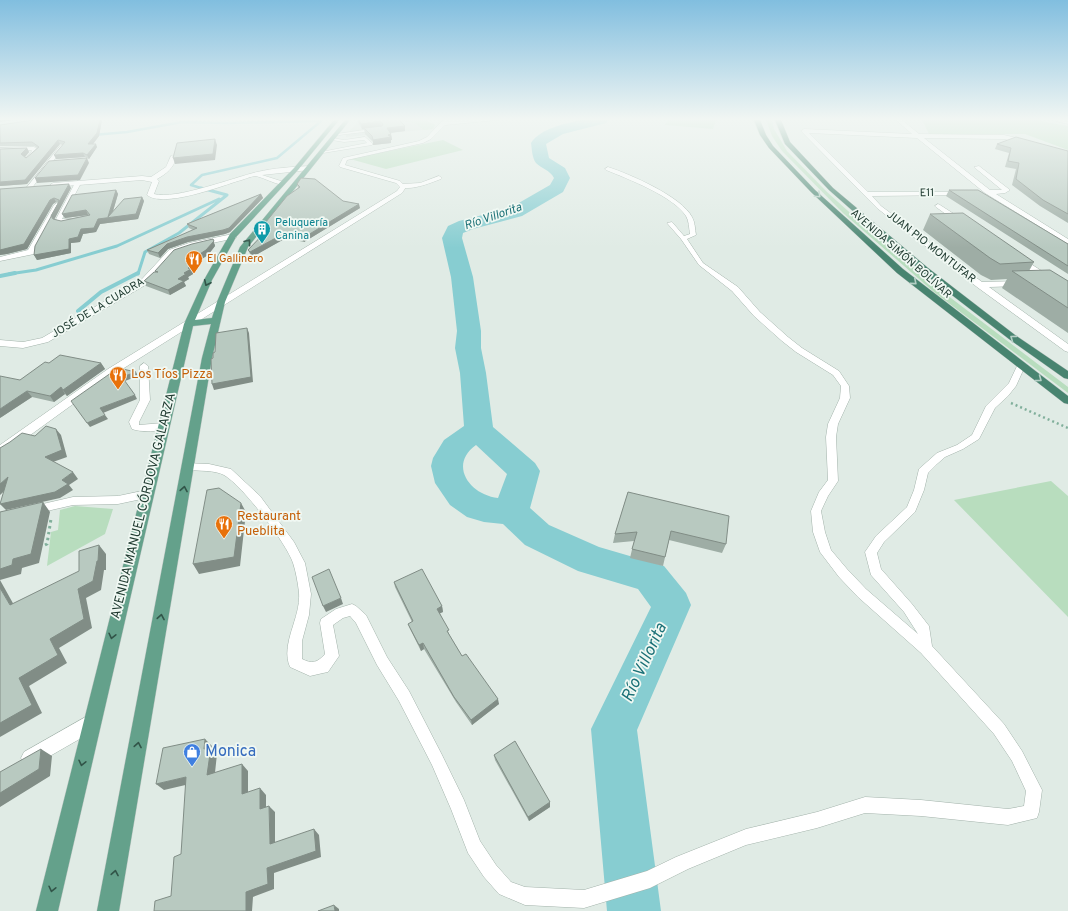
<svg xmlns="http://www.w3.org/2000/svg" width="1068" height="911" viewBox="0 0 1068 911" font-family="Overpass,sans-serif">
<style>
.built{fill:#cedbd4}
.green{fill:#b8ddbe}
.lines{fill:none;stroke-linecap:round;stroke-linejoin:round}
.stream-far2{stroke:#87cdd1;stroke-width:2.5}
.stream-far1{stroke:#87cdd1;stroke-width:3}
.stream{stroke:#87cdd1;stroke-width:4}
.river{fill:#87cdd1;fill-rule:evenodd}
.service-casing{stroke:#a3b3ab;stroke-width:1}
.minor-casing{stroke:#a3b3ab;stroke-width:1}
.primary-casing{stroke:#c1c8c5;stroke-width:1}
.trunk-casing{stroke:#c1c8c5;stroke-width:1}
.path-far1{stroke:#80af9b;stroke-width:2.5;stroke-dasharray:2 3;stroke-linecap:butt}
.path{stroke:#80af9b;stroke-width:3;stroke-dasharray:2.5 3.5;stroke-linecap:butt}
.service{fill:#fff;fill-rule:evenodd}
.minor{fill:#fff;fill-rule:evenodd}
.primary{fill:#64a18b;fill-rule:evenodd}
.trunk{fill:#488470;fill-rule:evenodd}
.wall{fill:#9eada5}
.shaded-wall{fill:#818d86}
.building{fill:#b8c9c0;stroke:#818d86}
.oneway{stroke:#b5cfc5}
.oneway2{stroke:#315448}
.labels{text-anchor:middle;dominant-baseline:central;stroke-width:3.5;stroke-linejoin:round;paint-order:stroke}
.far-street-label{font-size:11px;fill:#203b31;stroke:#f0f8f3}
.far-culture-label{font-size:11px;fill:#0d838f;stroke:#f0f8f3;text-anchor:start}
.far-food-label{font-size:11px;fill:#c56008;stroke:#f0f8f3;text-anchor:start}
.far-water-label{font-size:12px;font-style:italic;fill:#1b7177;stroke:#f0f8f3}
.food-label{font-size:13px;fill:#c56008;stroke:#f0f8f3;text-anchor:start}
.street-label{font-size:13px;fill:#203b31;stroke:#f0f8f3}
.near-shop-label{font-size:16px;fill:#366cbe;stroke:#f0f8f3;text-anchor:start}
.near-water-label{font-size:17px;font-style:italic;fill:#1b7177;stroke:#f0f8f3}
</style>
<rect width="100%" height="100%" fill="#e0ebe5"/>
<!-- built -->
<path class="built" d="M358,120H421L431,122L435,125L433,129L346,137V135L351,134L350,130L355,126Z"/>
<!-- green -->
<path class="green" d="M404,120H421L434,124L435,125L433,129L424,130L414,123Z
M668,120H716L713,129L665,125Z
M766,120H772L774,129L787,151L827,192L878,238L943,292L1068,387V393L934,292L843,213L782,151L772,136Z
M922,120H1035L1068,126V150L1025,134H929Z
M443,140L463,150L386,169L350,159Z
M1051,481L1068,496V617L954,500Z
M75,506L113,509L105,534L47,566L51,532L58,530L60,510Z"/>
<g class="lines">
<!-- stream-far2 -->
<path class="stream-far2" d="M93,135L127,132L182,122L225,123L320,121
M204,189L191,185L202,175L277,158L321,121"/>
<!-- stream-far1 -->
<path class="stream-far1" d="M9,274L36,270L117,246L219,199
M138,274L145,252L179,233L227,195L201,188"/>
<!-- stream -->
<path class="stream" d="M0,276L15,273
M78,311L101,292L138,273"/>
<!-- river -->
<path class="river" d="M581,120H608L606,123L563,134L546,144L549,158L565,168L570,178L563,192L522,216L473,229L463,233L462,238L473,277L481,331V348L486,373L493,427L535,463L540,471L530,508L549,525L599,547L664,566L686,593L691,605L637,730L661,911H607L591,729L651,607L638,589L578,571L525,545L503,524L484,522L467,517L450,505L435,483L431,466L433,458L444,440L464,426L460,373L455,348L457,331L451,277L442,238L448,226L459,221L510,208L550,185L554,178C550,170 542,169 536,163C532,158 532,149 531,143C541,128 564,124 581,120ZM476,445L507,474L498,498C470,495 448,465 476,445Z"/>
<!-- service casing -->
<g class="service-casing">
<path id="service" d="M378,128L380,130L339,135L337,134Z
M365,137L372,143V145L323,153L321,152L367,143L364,140L344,142L332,140V138L344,140Z
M61,145L65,146L31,189H27V187Z
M608,167C630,174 682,197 692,217C695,222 695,229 696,235L687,239L703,263L738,287L760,312L788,337L802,348L839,371L849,386L850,398L838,424L836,437L838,481L828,496L821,511L825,532L831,550L847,569L866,589L918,634L904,612L871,575L865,552L876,536L907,507L914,490L919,469L937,453L957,445L972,435L986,406L1009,383L1018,364H1024L1025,366L1016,386L1008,396L995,408L979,439L963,449L945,457L937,464L928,473L924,490L915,512L884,542L877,553L881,569L912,604L929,626L932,646L1004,724L1022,751L1042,790L1039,812L1037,818L1008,825L921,816L865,813L817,828L746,845L688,869L650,888L584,908L525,905L499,894L484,877L468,853L451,809L432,765L399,701L377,665L356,623L350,616L343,618L333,625L339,656L328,672L323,673L310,676L290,667C280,644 301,618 299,593C298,584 296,572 293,563C287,544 242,485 224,475C215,470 199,471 188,470L184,469L183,466L184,463L209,464L231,469L260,496L294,542L305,563L311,594L309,615L302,641V659C312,664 317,663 325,654L320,623L321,619L336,609L352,604L356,606L366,615L387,657L409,691L442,755L464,800L480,841L496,865L511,882L525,887L584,890L647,871L676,857L746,829L817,812L865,797L921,800L1008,809L1024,806L1026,791L1012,761L994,734L921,653L858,597L839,577L820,552L813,532L811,511L819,492L828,480L826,437L828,424L840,398L841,386L833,375L796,352L782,341L754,316L732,291L699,265L681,239L667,223L672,222L684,236L690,234C689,228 689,221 686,216C673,196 628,179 606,170L605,169Z
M439,176L442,178L441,179C430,183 409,192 399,186L402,184L420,183Z
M78,181L81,183L62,219H71L74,221L71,223L56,222L55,221L75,183Z
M144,363L148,366L150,400L139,422V425L163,423L168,426C161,433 140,432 132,429L129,422L140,400V366Z
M147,490L151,491L152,494L151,497L118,504L73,505L34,514L30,513L29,510L30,507L34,506L73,497L118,496Z"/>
</g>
<!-- minor casing -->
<g class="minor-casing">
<path id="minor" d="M443,120H497L445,125L431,139L423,143L347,160L345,165L400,181L406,187L402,193L116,373L4,454L0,455V445L108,369L397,191L400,187L396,183L340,167L339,166L343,158L419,141L427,137Z
M896,120H902L919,134L1004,135L1029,141L1030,142L1027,144L1004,139L924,138L990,190H1002L974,167L979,166L1010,190L1005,193L996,194L1068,239V244L985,193L917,138L809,133L868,192H966V194L964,195L872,196L881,206L982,282L1023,281L1024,283L1020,286L989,287L1068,344V352L1065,351L977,287L877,208L801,131L804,129L912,134Z
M1056,120H1068V124L1056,121Z
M34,147L39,151L28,160L25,158L32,151L31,150L0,152V148Z
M171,156L176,157C174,168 166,174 157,179L159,181L154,194C176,200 232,178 257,172C274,168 291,167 309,166L312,168L309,170L262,175L284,182L285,183L282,185C273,183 264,178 256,176C251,176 243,180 238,181C219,187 163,208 147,195L152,182L142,180L53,187L50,185L53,183L142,176L151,177L166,167Z
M57,203L60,205L34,254L0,261V257L28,250L54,205Z
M938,204L940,205L968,223L967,225H961L936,207L935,206Z
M233,234H236V238L193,247L175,254L147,284L48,342L23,348L0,346V340L23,342L42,338L141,280L169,250L189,243Z
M1014,257H1020L1068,288V295L1014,261Z
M91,714L97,717L100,723L97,729L36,764L30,767L24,764L21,758L24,752Z"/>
</g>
<!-- primary casing -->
<g class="primary-casing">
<path id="primary" d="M334,120H339L298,170L236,237L212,280L195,320L212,318L217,302L240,247L345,120H350L248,247L225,302L212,358L119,911H97L202,358L211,324L193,326L58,911H36L184,324L204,280L230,234L294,168Z"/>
</g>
<!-- trunk casing -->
<g class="trunk-casing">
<path id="trunk" d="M754,120H760L766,135L773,146L815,190L903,269L1068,396V404L1064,403L897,273L811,192L769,148L760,135Z
M775,120H781L790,142L833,188L928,268L1015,335L1068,371V379L1064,378L1009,339L922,272L829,190L785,144Z"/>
</g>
<!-- path-far1 -->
<path class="path-far1" d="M1011,403L1068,428"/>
<!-- path -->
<path class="path" d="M45,545L47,544L51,519"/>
<!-- service -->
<use href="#service" class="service"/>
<!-- minor -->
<use href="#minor" class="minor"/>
<!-- primary -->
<use href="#primary" class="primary"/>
<!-- trunk -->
<use href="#trunk" class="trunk"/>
</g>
<!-- wall -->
<path class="wall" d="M34,120H102L99,136L93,144L97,147L89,159L85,157L56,159L63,145L60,144L27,184L0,186V149L27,148L29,152L25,157L26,158L37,148L34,146H0V125Z
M357,120H399L405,126V131L390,133L391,134L392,140H391V143L373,145V142L365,134L364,129H362Z
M997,144L1068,151V223L1040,206L1012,185L1016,169L1005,167L1009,153L995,149Z
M297,184L360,208L304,242L286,238L252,257L250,254L248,250L265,233L262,232L261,228L298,188Z
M71,188L54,219L61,221L88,215L65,218L62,214L116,190L118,194L113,211L142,197L144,201L138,219L100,224L96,232L83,234L80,242L71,243V253L37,260L34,255L58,203L56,202L53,204L27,249L7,254L0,255V189Z
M949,190L1068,244V274L946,196Z
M261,194L263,198L230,232L225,234L188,242L168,249L160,258L149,254L147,250L193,230L189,228L187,224Z
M930,214L1034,262L1029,271L1068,281V333L1002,288L1007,279L991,280L981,275L923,230Z
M215,244V246L208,255L192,265L196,270L193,272V274L188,277L189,279L184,282L186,286L170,295L146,286L144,281L155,272V271Z
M49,363H101L105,369L67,396L65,394L54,402L32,397L0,418L20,380Z
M628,492L726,544L722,553L669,540L663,566L630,558L634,541L613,543L615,534Z
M394,582L442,606L443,612L440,613L450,636L462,656L499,704L472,725L456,702L424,649L421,651L410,629L408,624L412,622L395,587Z
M494,755L550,807L529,821L495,760Z"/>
<!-- shaded-wall -->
<path class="shaded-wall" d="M0,120H15L0,122Z
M100,120H102L99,136L90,148L88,144Z
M380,121L381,127L362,129L361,124Z
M405,126V131L388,133L387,128Z
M391,134L392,140H391V143L373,145V140Z
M215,139L217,145L215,160L175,164L173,158Z
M58,140L60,144L27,184L0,186V182Z
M96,144L97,147L89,159L87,155Z
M27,148L29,152L24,158L21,154Z
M83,153L85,157L56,159L54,155Z
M87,158L89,163L80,180L37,183L35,178Z
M69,184L71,188L54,220L51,216Z
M116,190L118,194L111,218L142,197L144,201L138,219L100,224L96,232L83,234L80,242L71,243V253L37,260L34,255L69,239L81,229L98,219L108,217Z
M261,194L263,198L230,232L225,234L188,242L168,249L160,258L158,253L167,244Z
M54,198L56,202L53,204L27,249L7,254L0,255V250L50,200Z
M359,204L360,208L304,242L303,238Z
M86,210L88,215L65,218L62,214Z
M285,233L286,238L252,257L250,252Z
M213,239L215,246L208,255L188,268L186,263Z
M194,265L196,270L193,272V274L188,277L189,279L184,282L186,286L170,295L168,290L188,268Z
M247,328L249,333L253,382L214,390L212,384Z
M101,363L105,369L67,396L63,390Z
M136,372L138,376L125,381L122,377Z
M61,387L65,394L54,402L50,396Z
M27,391L32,397L0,418V409Z
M135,395L137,399L103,413L100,408Z
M105,415L108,419L90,427L87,423Z
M56,429L61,435L67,457L50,463L45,457Z
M73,472L78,479L69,485L73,490L60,498L6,510L0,504L62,480Z
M8,477L13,483L0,495V484Z
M43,502L50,512L39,563L22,568L21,574L0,580L19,614L10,605L0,588V569L13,559Z
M241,503L246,512L240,566L199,574L193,564Z
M99,545L106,554V570H104L101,590L86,598L92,628L59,648L67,663L29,686L42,713L0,737V723L19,678L50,639L78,589Z
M341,598L343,604L326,612L323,606Z
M442,606L443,612L438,614L437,609Z
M423,643L424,649L421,651L419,645Z
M498,699L499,704L472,725L471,720Z
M205,739L212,746L211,748L217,754L214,782L207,775L204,749Z
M41,749L52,756L50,776L0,807V793Z
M242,764L248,771V801L242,794Z
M186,777L194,783L164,790L156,784Z
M260,788L266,795V815L260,809Z
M550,802V807L529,821L528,817Z
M269,806L275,812V850L270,844Z
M314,829L319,835L321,857L274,873V889L253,897L252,911H246V892L267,868Z
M334,905L339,909V911H335Z"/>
<!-- building -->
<path class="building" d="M34,120H100L97,133L88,144H96L87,155L83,153L54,155L65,142L58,140L25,180L0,182V149L27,148L21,154L26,158L39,147L32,142L0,143V125Z
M359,120H399L405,126L387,128L391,134L388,135L391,137L373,140L372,136L364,128L382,126L383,124L380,121L361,124Z
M1016,137L1068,151V214L1043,200L1016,179L1019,163L1008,161L1011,148L997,144Z
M215,139L213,154L173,158L177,143Z
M87,158L78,175L35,178L49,161Z
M301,178L315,179L343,201L359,204L303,238L285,233L250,252L248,250L268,229L261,228L287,196L300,187L297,184Z
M69,184L51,216L53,219L61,221L90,215L86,210L62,214L72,195L116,190L108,217L124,199L142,197L136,214L98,219L94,228L81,229L78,237L69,239V249L34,255L35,246L59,202V200L54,198L50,200L24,244L0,250V189Z
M949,190H978L1068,244V266Z
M261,194L229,228L223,230L187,237L167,244L158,253L147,250L197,228L187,224Z
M963,213L1034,262L1000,264L990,258L930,214Z
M213,239L214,241L206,250L186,263L194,265L188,268L191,269L184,273L186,274L178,279L184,281L168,290L144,281L154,272H158L155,271L174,250L192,244Z
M1050,270L1068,281V308L1012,271Z
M247,328L251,377L212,384L211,359L213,358V353L215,352L216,333Z
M60,355L101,363L63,390L61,387L50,396L27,391L0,409V376L20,380L45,362L49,363Z
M118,368L136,372L122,377L135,395L100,408L105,415L87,423L71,401Z
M46,426L56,429L62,450L45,457L73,472L62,480L68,484L55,492L0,504L8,477L0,484V448L10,442L22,433L35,436Z
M219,488L241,503L234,557L193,564L207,490Z
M628,492L729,516L726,544L671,531L665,557L632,549L637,532L615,534Z
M43,502L31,554L13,559L12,565L0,569V512Z
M99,545L98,561H97L93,581L78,589L84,619L50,639L58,655L19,678L32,705L0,723V588L10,605L79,571V551Z
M329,569L341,598L323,606L312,577Z
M422,569L442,606L437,609L449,630L447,631L462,656L466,654L498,699L471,720L454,697L423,643L419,645L408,624L413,621L394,582Z
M205,739L204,749L211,747L207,775L242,764V794L260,788V809L269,806L270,844L314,829L316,851L267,868L268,884L246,892V911H154L155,901L171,896L174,857L181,854L186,777L156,784L163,748Z
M515,741L550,802L528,817L494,755Z
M41,749L39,769L0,793V772Z
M334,905L335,911H318Z"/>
<!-- one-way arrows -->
<defs><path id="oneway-chevron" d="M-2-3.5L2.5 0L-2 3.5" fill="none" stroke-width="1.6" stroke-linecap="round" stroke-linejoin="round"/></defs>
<g class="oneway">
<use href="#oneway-chevron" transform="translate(818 195) rotate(43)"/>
<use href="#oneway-chevron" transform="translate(914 282) rotate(40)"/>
<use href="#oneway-chevron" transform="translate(1013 338) rotate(-144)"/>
<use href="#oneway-chevron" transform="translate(1039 379) rotate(37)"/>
</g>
<g class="oneway2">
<use href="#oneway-chevron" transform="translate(248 242) rotate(-52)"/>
<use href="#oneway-chevron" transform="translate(207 283) rotate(115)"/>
<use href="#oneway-chevron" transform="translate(184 489) rotate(-80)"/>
<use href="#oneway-chevron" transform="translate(161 617) rotate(-80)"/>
<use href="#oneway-chevron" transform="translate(112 636) rotate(103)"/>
<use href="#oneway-chevron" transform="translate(138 745) rotate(-80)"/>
<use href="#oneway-chevron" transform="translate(82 763) rotate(103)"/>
<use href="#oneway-chevron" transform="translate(115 873) rotate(-80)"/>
<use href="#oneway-chevron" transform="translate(52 889) rotate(103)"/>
</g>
<!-- sky -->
<linearGradient id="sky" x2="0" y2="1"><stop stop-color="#81bedf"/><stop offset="0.48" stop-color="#f1f6f3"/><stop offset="1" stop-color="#f1f6f3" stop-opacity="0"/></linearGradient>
<rect width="1068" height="248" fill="url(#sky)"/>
<!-- icons -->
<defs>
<g id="building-pin" transform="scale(0.9)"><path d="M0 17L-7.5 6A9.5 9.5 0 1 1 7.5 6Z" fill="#0f9aa8" stroke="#f0f8f3"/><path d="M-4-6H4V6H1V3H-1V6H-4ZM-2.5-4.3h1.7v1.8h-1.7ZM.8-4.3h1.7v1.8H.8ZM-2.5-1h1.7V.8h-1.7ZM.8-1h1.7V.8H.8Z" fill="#fff"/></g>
<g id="restaurant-pin" transform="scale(0.9)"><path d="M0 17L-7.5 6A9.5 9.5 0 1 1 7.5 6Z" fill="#e8710a" stroke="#f0f8f3"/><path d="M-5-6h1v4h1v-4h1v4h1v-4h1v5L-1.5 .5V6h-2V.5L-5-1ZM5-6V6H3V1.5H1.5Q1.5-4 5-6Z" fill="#fff"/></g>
<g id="shop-pin" transform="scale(0.9)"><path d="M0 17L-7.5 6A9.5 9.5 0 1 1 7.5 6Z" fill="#3f7fe0" stroke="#f0f8f3"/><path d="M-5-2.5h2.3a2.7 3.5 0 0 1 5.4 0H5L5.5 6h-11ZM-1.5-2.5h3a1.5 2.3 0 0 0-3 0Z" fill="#fff"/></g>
</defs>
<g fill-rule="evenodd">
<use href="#building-pin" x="262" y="229"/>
<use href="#restaurant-pin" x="194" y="259"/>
<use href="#restaurant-pin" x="118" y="375"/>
<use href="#restaurant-pin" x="224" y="524"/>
<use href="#shop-pin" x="192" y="752"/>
</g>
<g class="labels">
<!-- far-street labels -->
<g class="far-street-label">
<text transform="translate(927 193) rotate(-1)">E11</text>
<text transform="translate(931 247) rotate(38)">JUAN PIO MONTUFAR</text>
<text transform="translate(901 254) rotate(41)">AVENIDA SIMÓN BOLÍVAR</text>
<text transform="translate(98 308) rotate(-31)">JOSÉ DE LA CUADRA</text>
</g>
<!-- far-culture labels -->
<g class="far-culture-label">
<text x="275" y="223">Peluquería<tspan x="275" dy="13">Canina</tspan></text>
</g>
<!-- far-food labels -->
<g class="far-food-label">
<text x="207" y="259">El Gallinero</text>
</g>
<!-- far-water labels -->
<g class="far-water-label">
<text transform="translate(493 217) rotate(-19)">Río Villorita</text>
</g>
<!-- food labels -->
<g class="food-label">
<text x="131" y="375">Los Tíos Pizza</text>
<text x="237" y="517">Restaurant<tspan x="237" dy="15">Pueblita</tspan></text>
</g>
<!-- street labels -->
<g class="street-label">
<text transform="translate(144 506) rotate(-76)">AVENIDA MANUEL CÓRDOVA GALARZA</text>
</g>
<!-- near-shop labels -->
<g class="near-shop-label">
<text x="205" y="752">Monica</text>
</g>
<!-- near-water labels -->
<g class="near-water-label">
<text transform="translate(645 663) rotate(-65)">Río Villorita</text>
</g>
</g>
</svg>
